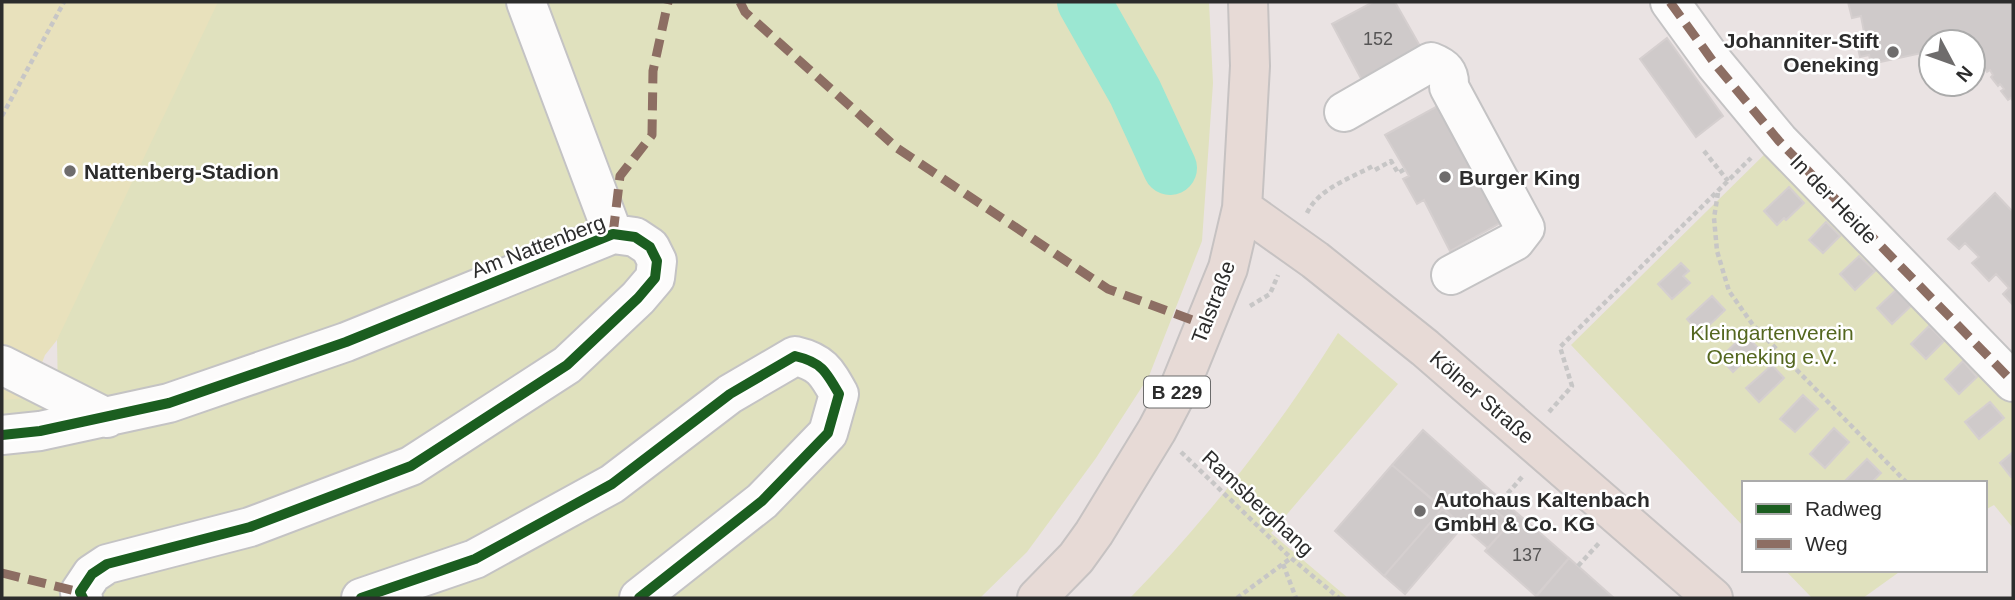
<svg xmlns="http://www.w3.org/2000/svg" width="2015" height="600" viewBox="0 0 2015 600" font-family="Helvetica,sans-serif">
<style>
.green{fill:#e0e1be}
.pitch{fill:#e8e1bc}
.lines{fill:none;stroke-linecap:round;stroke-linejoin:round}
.river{stroke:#9be7d2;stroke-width:54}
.building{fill:#cfcaca;stroke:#d5cfcf;stroke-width:2}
.minor-casing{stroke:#c4c3c4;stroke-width:42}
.major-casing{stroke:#c6c2c2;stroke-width:42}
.path{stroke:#c7c6c6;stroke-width:4.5;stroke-dasharray:5 3.5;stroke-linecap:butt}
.minor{stroke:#fcfbfb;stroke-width:38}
.major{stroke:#e7dad6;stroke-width:38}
.quiet{stroke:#8d6e63;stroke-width:9;stroke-dasharray:18 9;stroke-linecap:butt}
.cycleway-casing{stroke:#fff;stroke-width:15}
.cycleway{stroke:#1b5e20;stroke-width:10}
.poi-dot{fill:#6e6c6c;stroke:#fff;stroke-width:2.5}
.labels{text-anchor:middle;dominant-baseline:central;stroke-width:5;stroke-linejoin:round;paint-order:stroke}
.number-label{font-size:18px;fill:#565555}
.shield{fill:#fff;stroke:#6b6b6b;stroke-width:2}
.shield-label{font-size:19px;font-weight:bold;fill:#2c2c2c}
.poi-label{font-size:21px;font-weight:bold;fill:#2c2c2c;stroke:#fff;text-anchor:start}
.street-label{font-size:21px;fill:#2c2c2c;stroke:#fff}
.park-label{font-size:21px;fill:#54671f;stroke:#fff}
</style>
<rect width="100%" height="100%" fill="#eae3e3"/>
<!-- green -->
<path class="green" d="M96,2H1209L1213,83L1202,241L1149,376L1096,458L1027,552L980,598H2V376L58,394L57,340Z
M1774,145L2013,391V528L1994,505L1985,510V483H1744V527L1571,345Z
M1338,333L1398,384L1271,533L1348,598H1130C1209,517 1278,429 1338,333Z
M1785,570H1902L1863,598H1812Z"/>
<!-- pitch -->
<path class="pitch" d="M2,2H218L57,340L45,355L28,398L2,400Z"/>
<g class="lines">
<!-- river -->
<path class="river" d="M1084,2L1135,92L1170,168"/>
</g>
<!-- building -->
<path class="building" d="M1373,2H1395L1424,53L1365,86L1332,24Z
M1848,2H2013V101L2011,98L2008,100L2001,91L2004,89L2000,84L1998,86L1991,77L1993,75L1990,70L1987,72L1980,63L1982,61L1979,55L1976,58L1973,53V42H1968L1962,31L1936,37L1937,42H1931V51L1862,66L1871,63L1869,55L1860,57L1855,34L1864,32L1861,16L1852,18Z
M1667,38L1723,116L1696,137L1640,59Z
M1443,103L1507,219L1450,251L1424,200L1417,204L1403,179L1409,176L1385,135Z
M1789,187L1804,203L1786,220L1784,218L1777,225L1764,211Z
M1995,193L2013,212L2012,304L2003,294L2009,288L1996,274L1989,281L1972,263L1979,257L1965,243L1959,249L1948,239Z
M1826,222L1840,236L1823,253L1809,240Z
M1859,256L1875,271L1855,290L1840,274Z
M1681,263L1689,271L1683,276L1690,283L1672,299L1658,284Z
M1897,289L1912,305L1892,324L1877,308Z
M1712,296L1725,310L1700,334L1687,319Z
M1929,326L1944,341L1926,359L1911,344Z
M1745,334L1758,348L1733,372L1720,358Z
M1963,361L1977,377L1959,394L1945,379Z
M1772,365L1784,378L1759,402L1746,388Z
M1803,395L1818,409L1795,432L1780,419Z
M1990,402L2004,418L1979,439L1965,422Z
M1834,428L1849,442L1825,468L1810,454Z
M1423,430L1489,489L1481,498L1510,523L1488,548L1392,465Z
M2013,452V476L2011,477L2000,463Z
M1867,459L1881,473L1871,483H1843Z
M1392,465L1443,508L1384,576L1335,531Z
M1489,489L1518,514L1510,523L1481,498Z
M1443,508L1463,526L1405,594L1384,576Z
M1518,514L1569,558L1536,596L1485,551Z
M1569,558L1614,598H1535Z"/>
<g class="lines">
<!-- minor casing -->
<g class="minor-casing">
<path id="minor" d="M526,2L613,234
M1670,2L1715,64L1779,141L2013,382
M1344,112L1431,62C1444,67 1450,72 1449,87L1525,228L1515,241L1451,275
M2,365L107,418
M2,435L40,431L169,403L346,342L613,234L635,237L650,247L657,261L655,278L638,298L567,365L411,466L250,527L107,564L92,574L80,592L83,598
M361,598L475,559L612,484L730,394L795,356C821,362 826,371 839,394L828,433L762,501L639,598"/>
</g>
<!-- major casing -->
<g class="major-casing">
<path id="major" d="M1242,208L1315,260L1425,348L1713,598
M1037,598L1076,558L1094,533L1157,430L1181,384L1228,268L1242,208L1250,66L1248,2"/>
</g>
<!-- path -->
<path class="path" d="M2,116L64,2
M1704,151L1728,181
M1375,170L1391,161L1398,173L1405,169
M1718,193L1714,218L1717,251L1729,291L1753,325L1907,483
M1307,213C1318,189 1351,178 1373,166
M1250,306L1270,294L1278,275
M1549,412L1572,386L1560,347L1751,158
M1181,452L1291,558L1339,598
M1502,500L1522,477
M1283,564L1296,598
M1578,566L1600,542
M1237,598L1291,558"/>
<!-- minor -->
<use href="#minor" class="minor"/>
<!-- major -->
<use href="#major" class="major"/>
<!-- quiet -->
<path class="quiet" d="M740,2L745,12L897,148L1108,289L1206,325
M1670,2L1715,64L1779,141L2013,382
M613,234L620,176L652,135L653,71L668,2
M2,573L80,592"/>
<!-- cycleway casing -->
<g class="cycleway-casing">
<path id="cycleway" d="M2,435L40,431L169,403L346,342L613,234L635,237L650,247L657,261L655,278L638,298L567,365L411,466L250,527L107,564L92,574L80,592L83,598
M361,598L475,559L612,484L730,394L795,356C821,362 826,371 839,394L828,433L762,501L639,598"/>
</g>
<!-- cycleway -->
<use href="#cycleway" class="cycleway"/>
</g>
<!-- markers -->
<g class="poi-dot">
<circle cx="1893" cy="52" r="7"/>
<circle cx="70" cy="171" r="7"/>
<circle cx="1445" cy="177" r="7"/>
<circle cx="1420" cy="511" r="7"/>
</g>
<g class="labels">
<!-- number labels -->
<g class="number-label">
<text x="1378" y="39">152</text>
<text x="1527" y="555">137</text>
</g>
<!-- shield labels -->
<rect class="shield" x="1144" y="376.5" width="66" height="31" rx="5"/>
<g class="shield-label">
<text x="1177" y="392">B 229</text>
</g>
<!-- poi labels -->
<g class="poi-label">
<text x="1879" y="40" text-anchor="end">Johanniter-Stift<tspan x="1879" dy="24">Oeneking</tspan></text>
<text x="84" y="171">Nattenberg-Stadion</text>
<text x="1459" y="177">Burger King</text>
<text x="1434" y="499">Autohaus Kaltenbach<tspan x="1434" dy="24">GmbH &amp; Co. KG</tspan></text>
</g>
<!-- street labels -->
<g class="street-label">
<text transform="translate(1834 199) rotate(46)">In der Heide</text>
<text transform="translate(538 246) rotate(-21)">Am Nattenberg</text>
<text transform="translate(1213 302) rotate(-69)">Talstraße</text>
<text transform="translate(1482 397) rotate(41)">Kölner Straße</text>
<text transform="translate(1258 503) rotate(43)">Ramsberghang</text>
</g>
<!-- park labels -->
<g class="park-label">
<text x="1772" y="332">Kleingartenverein<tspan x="1772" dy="24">Oeneking e.V.</tspan></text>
</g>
</g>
<!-- border -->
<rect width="2015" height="600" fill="none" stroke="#2c2c2c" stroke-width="7"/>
<!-- legend -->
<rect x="1742" y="481" width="245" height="91" fill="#ffffff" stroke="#ababab" stroke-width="2"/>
<rect x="1756" y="504" width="35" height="10" fill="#1b5e20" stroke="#ababab" stroke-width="2"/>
<text x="1805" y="516" font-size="21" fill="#2c2c2c">Radweg</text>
<rect x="1756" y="539" width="35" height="10" fill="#8d6e63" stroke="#ababab" stroke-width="2"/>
<text x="1805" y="551" font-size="21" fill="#2c2c2c">Weg</text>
<!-- north arrow -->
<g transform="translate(1952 63) rotate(131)"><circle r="33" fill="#ffffff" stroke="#ababab" stroke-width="2"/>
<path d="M0-5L12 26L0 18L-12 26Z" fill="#6e6c6c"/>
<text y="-10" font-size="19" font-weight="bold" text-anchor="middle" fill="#2c2c2c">N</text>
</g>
</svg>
